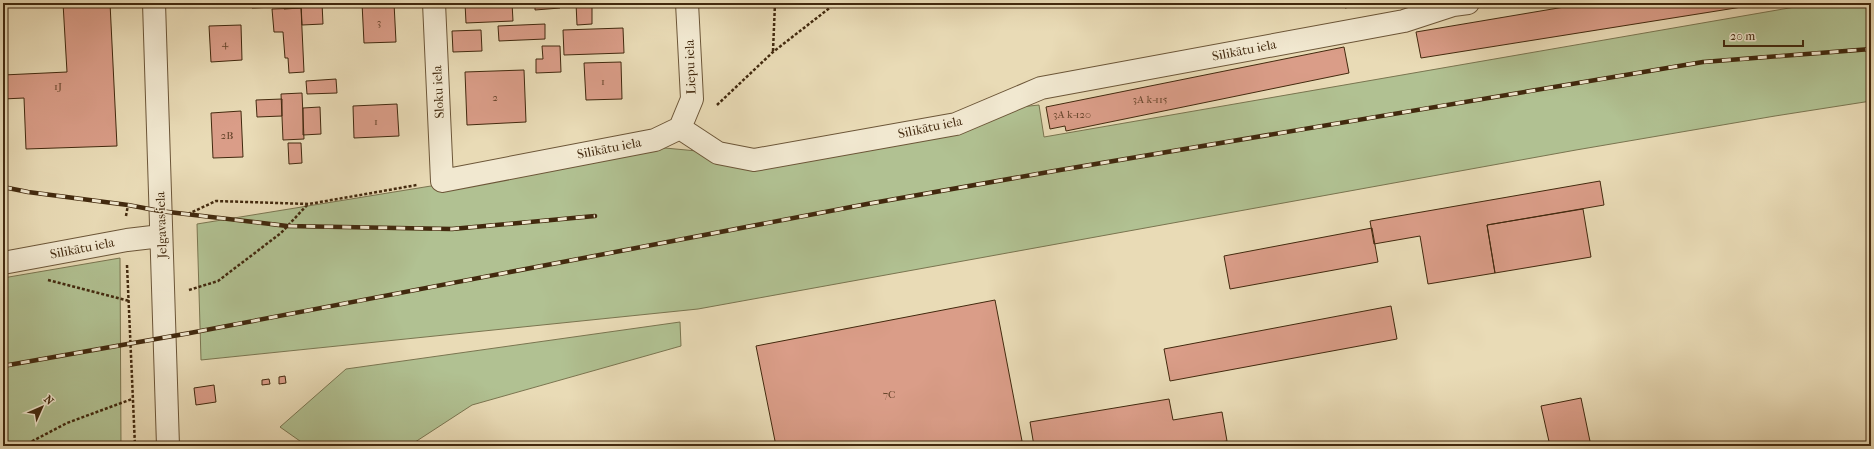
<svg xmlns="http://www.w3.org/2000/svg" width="1874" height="449" viewBox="0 0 1874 449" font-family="'IM FELL French Canon',serif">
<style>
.green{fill:#b1c192;stroke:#7a7550}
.building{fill:#da9d88;stroke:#42290e}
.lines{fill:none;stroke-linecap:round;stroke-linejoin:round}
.minor-casing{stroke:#6c5638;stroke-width:24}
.path{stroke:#42290e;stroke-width:2.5;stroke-dasharray:3 2;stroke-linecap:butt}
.minor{stroke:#f1e8d0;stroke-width:22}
.rail-casing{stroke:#42290e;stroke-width:4.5}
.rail{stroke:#f1e8d0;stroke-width:3;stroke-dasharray:9;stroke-linecap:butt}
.labels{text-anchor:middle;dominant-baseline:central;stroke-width:3;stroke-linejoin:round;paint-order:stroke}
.number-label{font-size:11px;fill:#68462c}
.street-label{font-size:13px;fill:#42290e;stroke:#f1e8d0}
</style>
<rect width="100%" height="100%" fill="#e9dbb6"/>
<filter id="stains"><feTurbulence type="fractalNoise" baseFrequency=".005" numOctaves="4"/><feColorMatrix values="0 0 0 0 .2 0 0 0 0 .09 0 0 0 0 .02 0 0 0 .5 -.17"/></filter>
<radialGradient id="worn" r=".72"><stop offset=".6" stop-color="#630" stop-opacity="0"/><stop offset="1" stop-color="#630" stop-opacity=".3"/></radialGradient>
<!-- green -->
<path class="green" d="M1818,3H1871V101L1775,116L1576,150L698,309L201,360L197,224L665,148L697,151L750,167L1011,108L1039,105L1044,137Z
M120,258L121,446H3V278Z
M680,322L681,346L472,405L409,446H307L280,427L346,369Z"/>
<!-- building -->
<path class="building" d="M63,3H110L117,146L26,149L24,98L3,99V75L67,72Z
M252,3H275V7L252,8Z
M284,3H301V8L284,9Z
M301,3H322L323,24L302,25Z
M362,3H394L396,42L364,43Z
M465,3H512L513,21L466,23Z
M535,3H559L560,8L535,10Z
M576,3H592V24L577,25Z
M1344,3H1371L1345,8Z
M1588,3H1767L1421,58L1416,32Z
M301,8L304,72L289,73L288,58H285L283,32H274L272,9Z
M545,24V39L499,41L498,26Z
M241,25L242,60L211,62L209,26Z
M623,28L624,53L564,55L563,30Z
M481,30L482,51L453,52L452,31Z
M542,46H560L561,72L536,73V59H543Z
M1344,47L1349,73L1066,131L1065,126L1050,129L1046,107Z
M621,62L622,99L586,100L584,63Z
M524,70L526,122L467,125L465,72Z
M336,79L337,93L307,94L306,81Z
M302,93L304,139L283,140L281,94Z
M282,99V116L257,117L256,100Z
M397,104L399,136L354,138L353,106Z
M320,107L321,134L303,135V108Z
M241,111L243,157L213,158L211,113Z
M288,143H301L302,163L289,164Z
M1600,181L1604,205L1487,225L1495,273L1428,284L1420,236L1374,244L1370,221Z
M1583,209L1591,257L1495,273L1487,225Z
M1372,228L1378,262L1230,289L1224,256Z
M995,300L1022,441L997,446H776L756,346Z
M1391,306L1397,339L1170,381L1164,349Z
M285,376L286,383L279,384V377Z
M269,379L270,384L262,385V380Z
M214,385L216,402L196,405L194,388Z
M1581,398L1591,446H1550L1541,406Z
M1169,399L1173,420L1222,412L1227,441L1196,446H1034L1030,422Z"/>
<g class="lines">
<!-- minor casing -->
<g class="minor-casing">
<path id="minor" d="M154,3L168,446
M434,3L442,181L655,140L680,128
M680,128L718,153L754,160L956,124L1041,88L1404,21L1453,5L1468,3
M680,128L692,99L687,3
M3,263L127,240L161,236"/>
</g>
<!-- path -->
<path class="path" d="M773,51L775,3
M717,105L773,52L836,3
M188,214L216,201L309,204L417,185
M126,216L128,205
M127,265L135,446
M48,280L129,301
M189,290L218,281L281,233L308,204
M23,446L67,423L132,399"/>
<!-- minor -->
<use href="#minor" class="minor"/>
<!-- rail casing -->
<g class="rail-casing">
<path id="rail" d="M3,187L28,192L128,205L160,211L287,226L452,229L595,216
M3,366L190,333L867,204L1060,170L1703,62L1871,49"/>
</g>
<!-- rail -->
<use href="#rail" class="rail"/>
</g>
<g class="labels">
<!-- number labels -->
<g class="number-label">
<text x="379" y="22">3</text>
<text x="225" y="43">4</text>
<text x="603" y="81">1</text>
<text x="58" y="86">1J</text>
<text x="495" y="97">2</text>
<text x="1150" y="99">3A k-115</text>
<text x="1072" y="114">3A k-120</text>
<text x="376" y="121">1</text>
<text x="227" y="135">2B</text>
<text x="889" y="394">7C</text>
</g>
<!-- street labels -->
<g class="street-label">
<text transform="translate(1244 50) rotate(-11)">Silikātu iela</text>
<text transform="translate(690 67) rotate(-92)">Liepu iela</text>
<text transform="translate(438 92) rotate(-93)">Sloku iela</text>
<text transform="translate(930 127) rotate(-12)">Silikātu iela</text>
<text transform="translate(609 148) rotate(-11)">Silikātu iela</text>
<text transform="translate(161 225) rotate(-92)">Jelgavas iela</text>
<text transform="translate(82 248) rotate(-11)">Silikātu iela</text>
</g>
</g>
<!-- margin -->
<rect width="1874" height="449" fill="none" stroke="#e9dbb6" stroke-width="16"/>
<rect x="4" y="4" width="1866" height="441" fill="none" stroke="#42290e" stroke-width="2"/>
<rect x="8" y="8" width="1858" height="433" fill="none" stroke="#42290e"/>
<!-- north arrow -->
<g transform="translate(42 407) rotate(45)" stroke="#f1e8d0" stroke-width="3" paint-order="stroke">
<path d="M0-3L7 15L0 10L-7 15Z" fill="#42290e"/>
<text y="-6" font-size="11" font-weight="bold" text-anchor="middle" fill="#42290e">N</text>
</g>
<!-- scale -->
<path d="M1724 40v6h79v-6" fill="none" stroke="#42290e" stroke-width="2"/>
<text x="1730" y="40" font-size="12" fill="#42290e" stroke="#f1e8d0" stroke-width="3" paint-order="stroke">20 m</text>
<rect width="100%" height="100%" filter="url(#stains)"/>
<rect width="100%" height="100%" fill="url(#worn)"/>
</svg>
